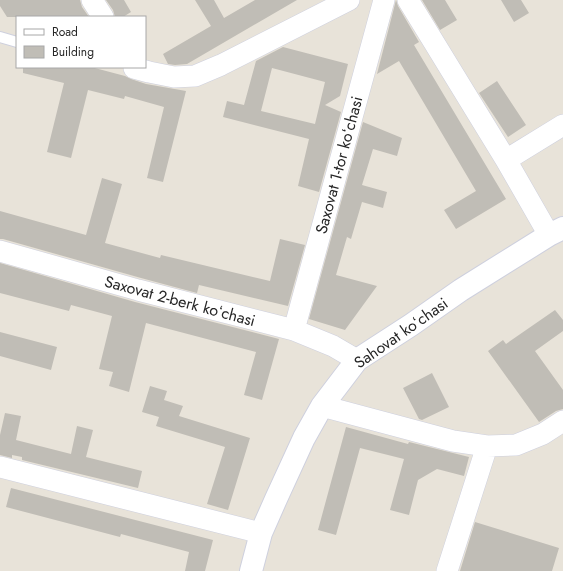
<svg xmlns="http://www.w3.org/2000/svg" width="563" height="571" viewBox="0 0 563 571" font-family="Jost,sans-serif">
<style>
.building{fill:#c0bdb6;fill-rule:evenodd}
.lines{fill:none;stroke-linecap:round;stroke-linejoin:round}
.lane-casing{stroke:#ced0de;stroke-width:12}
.street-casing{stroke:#ced0de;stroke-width:22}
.secondary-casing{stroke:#ced0de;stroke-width:24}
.lane{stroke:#fff;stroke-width:10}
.street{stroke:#fff;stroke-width:21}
.secondary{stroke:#fff;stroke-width:22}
.labels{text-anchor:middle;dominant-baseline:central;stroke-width:4;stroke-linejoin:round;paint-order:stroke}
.street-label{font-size:16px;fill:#262626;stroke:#fff}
</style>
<rect width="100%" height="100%" fill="#e8e3d9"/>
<!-- building -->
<path class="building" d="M0,0H80L82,7L89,17H7L0,6Z
M106,0H124L131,12L123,17H115L113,10Z
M195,0H214L224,18L255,0H297L187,64L175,65L168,64L163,54L211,26Z
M396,0L398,6L419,42L414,45L506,199L456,229L444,210L476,191L399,61L377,74Z
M422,0H445L457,20L440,30Z
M501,0H521L529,13L514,22Z
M283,47L348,64L340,96L325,105L341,112L319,192L298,186L309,139L223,117L227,101L244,105L256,61ZM272,68L325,82L315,124L261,111Z
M23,67H91L125,76L131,79L146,84L186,91L163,182L147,178L164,107L125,96L124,99L88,90L71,158L47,152L64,83L23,73Z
M497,81L526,125L508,137L479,93Z
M363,122L402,138L397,156L373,149L362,185L387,192L383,208L362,202L351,239L347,237L336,275L377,286L345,330L309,319Z
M102,178L122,184L105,243L160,258L161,255L270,281L280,239L305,245L288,306L199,285L197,293L141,278L3,239H0V211L86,235Z
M0,263L135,302L279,339L262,400L244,395L256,352L146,323L129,392L109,386L113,372L99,369L112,316L71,305L69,311L0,293Z
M555,310L563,320V331L535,351L563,390V409L556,411L539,422L488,351L503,340L506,344Z
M0,332L57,347L51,370L0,356Z
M432,373L449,407L422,420L419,419L403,388Z
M150,386L167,391L164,400L183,406L179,416L250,438L228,510L207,504L225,447L156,426L159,417L142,412Z
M5,413L21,416L16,440L71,454L77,426L93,430L86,457L142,471L138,488L22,460V457L12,455V458L0,455V435Z
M346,427L408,444L409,442L469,457L464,476L437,469L418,480L409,515L390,510L404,459L360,448L336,535L318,530Z
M11,488L213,540L205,571H185L189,552L121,534L120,537L6,507Z
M475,522L559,548L552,571H460Z"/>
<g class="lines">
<!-- lane casing -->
<g class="lane-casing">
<path id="lane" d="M0,37L17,42"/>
</g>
<!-- street casing -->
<g class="street-casing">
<path id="street" d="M92,0L103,17
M408,0L506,160L549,235
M134,67V68L149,72L174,77L195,76L221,65L349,0
M506,160L563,125
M0,251L138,290L294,330L333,346L357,360
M294,330L384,0
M322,406L453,441L487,446L516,445L543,434L563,421
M0,467L261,533
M447,571L487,446"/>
</g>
<!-- secondary casing -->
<g class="secondary-casing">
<path id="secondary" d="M251,571L261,533L276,499L304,438L322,406L357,360L411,325L461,290L549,235L563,228"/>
</g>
<!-- lane -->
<use href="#lane" class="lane"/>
<!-- street -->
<use href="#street" class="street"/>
<!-- secondary -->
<use href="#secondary" class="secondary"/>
</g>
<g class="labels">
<!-- street labels -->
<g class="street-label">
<text transform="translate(339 165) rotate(-75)">Saxovat 1-tor koʻchasi</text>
<text transform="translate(180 301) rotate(15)">Saxovat 2-berk koʻchasi</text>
<text transform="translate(401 333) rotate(-35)">Sahovat koʻchasi</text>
</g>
</g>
<!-- legend -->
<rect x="16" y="16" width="130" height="52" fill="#ffffff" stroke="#a8a8a8"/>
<rect x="24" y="29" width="20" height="6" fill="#ffffff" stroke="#a8a8a8"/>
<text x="52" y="36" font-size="12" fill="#262626">Road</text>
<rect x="24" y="46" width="20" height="12" fill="#c0bdb6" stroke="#a8a8a8"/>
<text x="52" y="56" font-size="12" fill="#262626">Building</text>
</svg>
